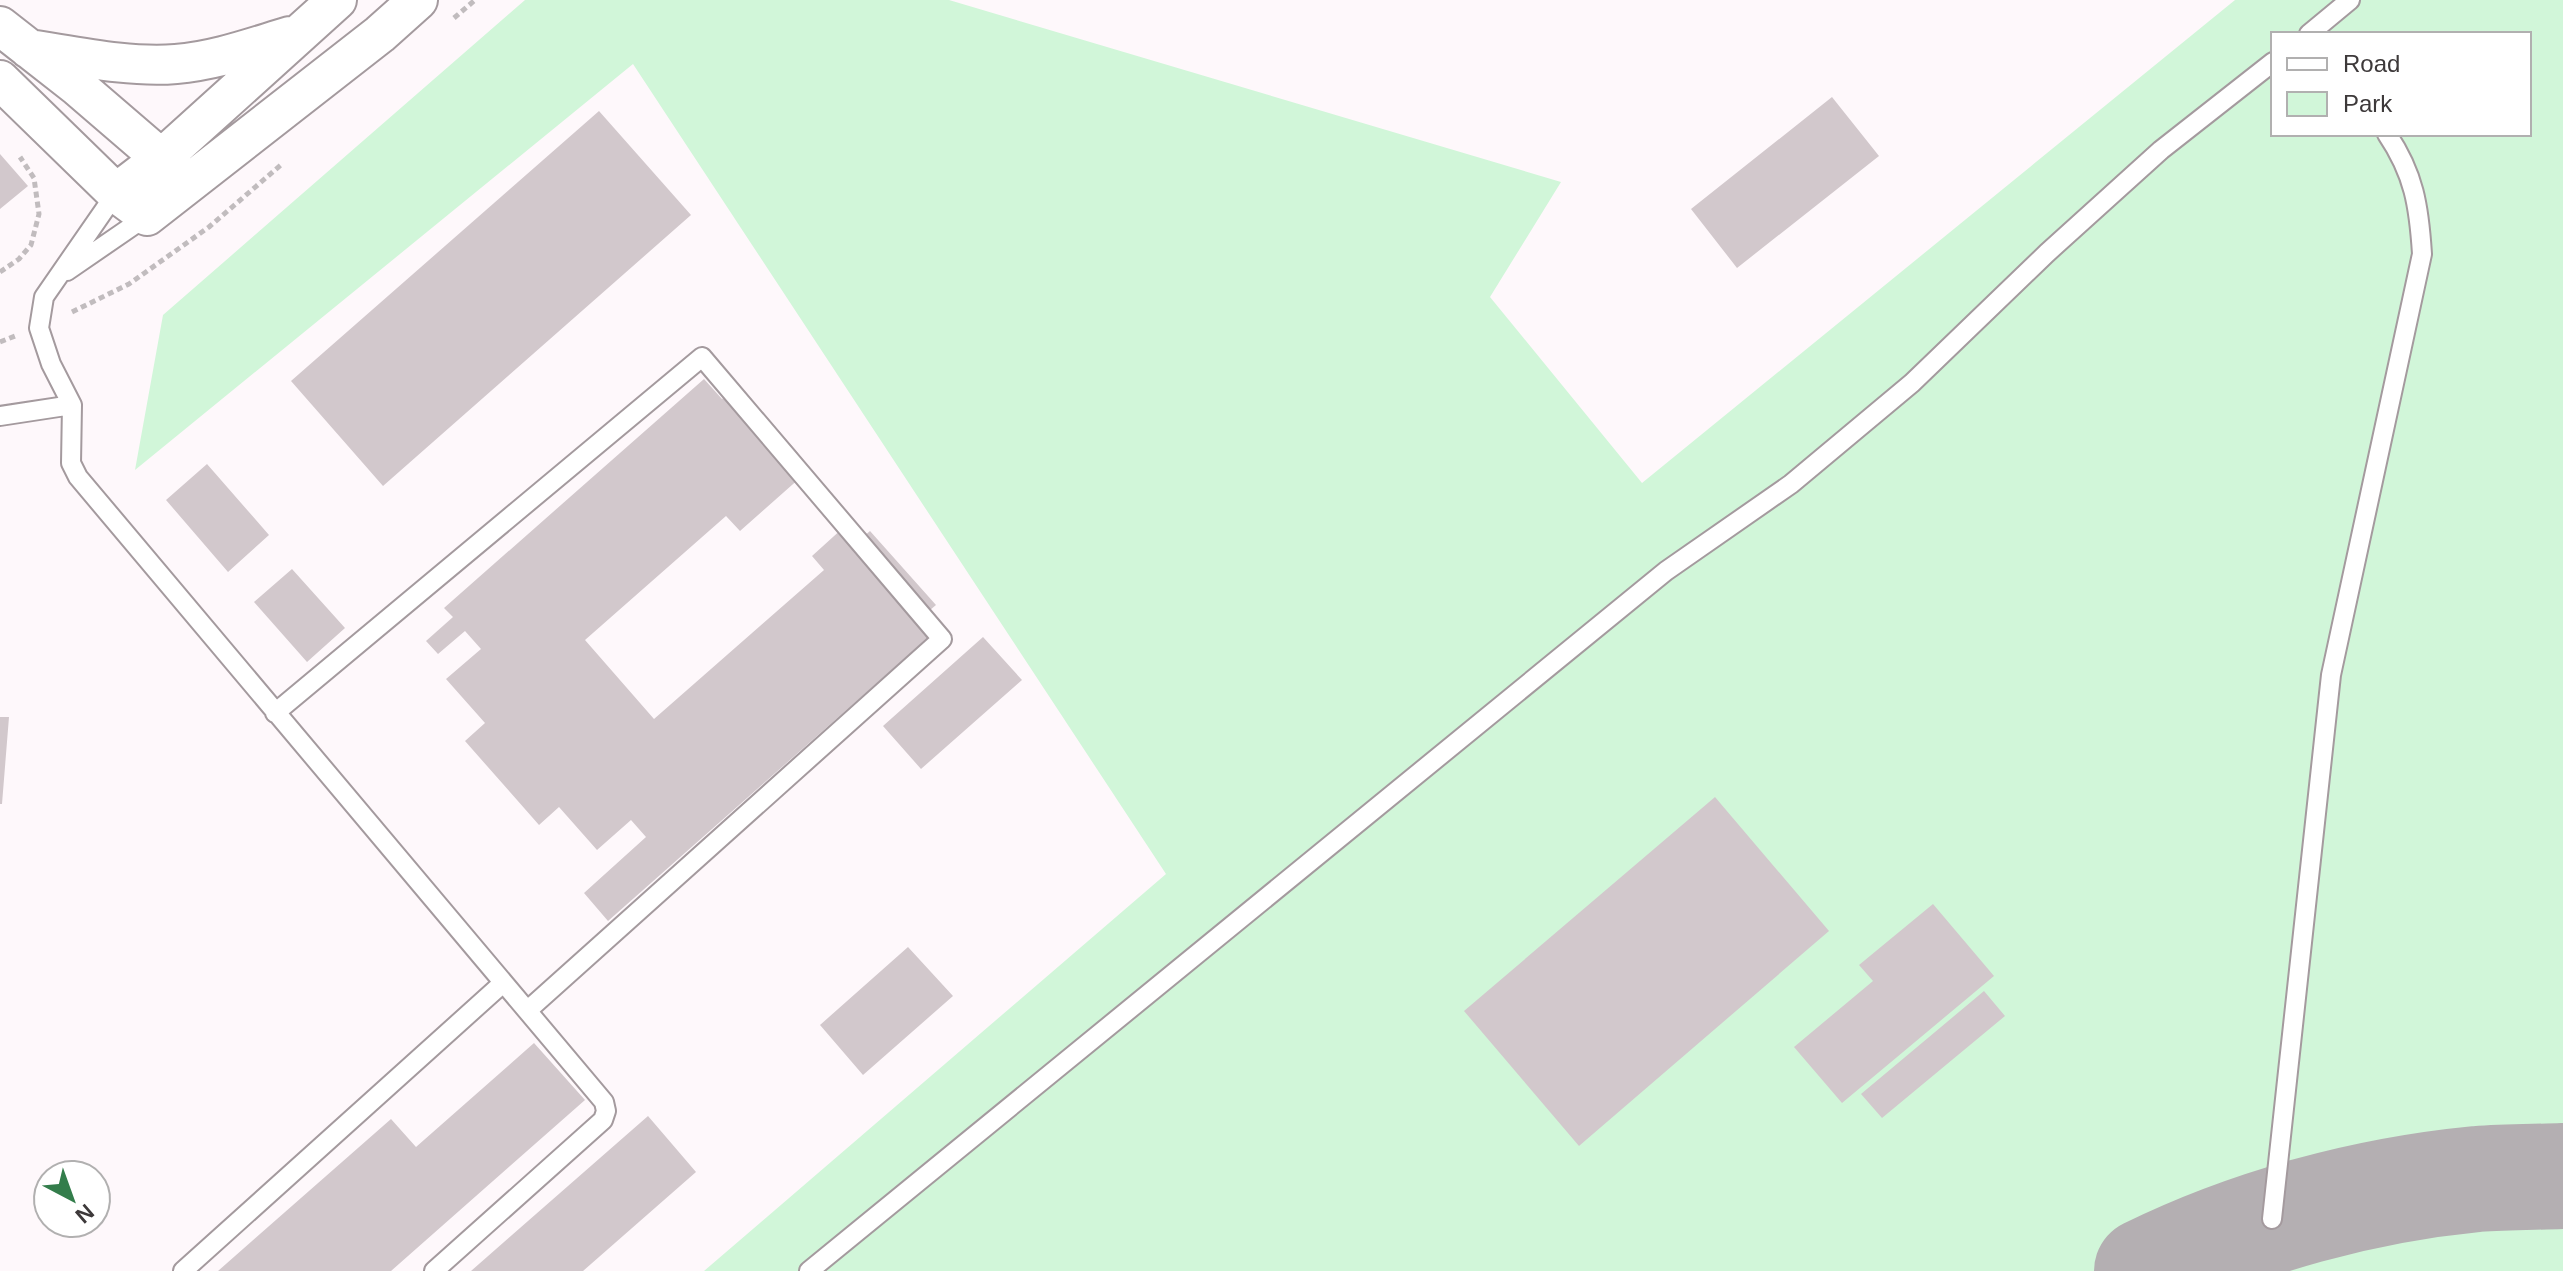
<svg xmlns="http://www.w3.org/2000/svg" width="2563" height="1271" viewBox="0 0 2563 1271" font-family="Arial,sans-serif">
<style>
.green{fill:#d1f6d9;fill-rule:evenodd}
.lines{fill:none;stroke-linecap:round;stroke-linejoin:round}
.taxiway{stroke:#b4afb2;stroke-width:106}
.building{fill:#d2c8cc}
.lane-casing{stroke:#a49a9e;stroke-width:22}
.street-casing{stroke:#a49a9e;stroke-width:42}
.path{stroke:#c1bcbe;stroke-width:5;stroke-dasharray:6 4;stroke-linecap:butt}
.lane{stroke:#fff;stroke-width:18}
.street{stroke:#fff;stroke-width:38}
</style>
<rect width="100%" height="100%" fill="#fef8fb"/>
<!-- green -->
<path class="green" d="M525,0H949L1561,182L1490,297L1642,483L2235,0H2563V1271H704L1166,874L633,64L135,470L163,315ZM2273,34H2529V134H2273Z"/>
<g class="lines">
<!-- taxiway -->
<path class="taxiway" d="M2147,1271C2249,1221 2364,1190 2477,1179C2505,1177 2535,1177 2563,1176"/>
</g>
<!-- building -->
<path class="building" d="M1832,97L1879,156L1737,268L1691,209Z
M599,111L691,215L383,486L291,381Z
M0,154L28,186L0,209Z
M704,379L722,399L739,385L798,453L787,462L801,477L740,531L726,516L585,640L654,719L824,570L812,556L844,527L857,542L870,531L936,605L917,621L930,636L608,921L584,893L646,837L631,820L597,850L559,807L539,825L465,741L485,723L446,679L481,649L465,631L438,654L426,641L453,617L444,608Z
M207,464L269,535L228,572L166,500Z
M292,569L345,628L307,662L254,602Z
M983,637L1022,680L921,769L883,726Z
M0,717H9L2,804H0Z
M1715,797L1829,931L1579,1146L1464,1011Z
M1933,904L1994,976L1842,1103L1794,1047L1873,981L1859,965Z
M908,947L953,996L863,1075L820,1025Z
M1984,991L2005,1016L1882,1118L1861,1094Z
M534,1043L585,1100L391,1271H218L391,1119L416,1147Z
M648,1116L696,1172L583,1271H471Z"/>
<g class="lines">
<!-- lane casing -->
<g class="lane-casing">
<path id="lane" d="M2309,34L2350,0
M116,193L44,297L39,328L51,364L72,405L71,463L78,477L604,1102L606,1111L603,1120L434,1271
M67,271L147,216
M0,416L72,405
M275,713L702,357L942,639L528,1010
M2272,1219L2331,675L2422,254C2419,206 2414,174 2387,134
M183,1271L503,983
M809,1271L1666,571L1791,484L1912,383L2047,253L2161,150L2273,62"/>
</g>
<!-- street casing -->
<g class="street-casing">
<path id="street" d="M0,26L78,87L178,173
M29,49C75,56 130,68 176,64C215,61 253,47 290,36
M0,80L116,193L147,216L380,34L418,0
M116,193L163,157L337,0"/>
</g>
<!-- path -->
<path class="path" d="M454,18L475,0
M0,272L19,259L31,245L39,214L34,178L20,157
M72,312L129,284L209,227L282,164
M0,342L15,336"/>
<!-- lane -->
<use href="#lane" class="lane"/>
<!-- street -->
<use href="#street" class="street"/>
</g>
<!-- legend -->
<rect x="2271" y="32" width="260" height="104" fill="#ffffff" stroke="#b1b0b0" stroke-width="2"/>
<rect x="2287" y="58" width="40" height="12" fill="#ffffff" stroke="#b1b0b0" stroke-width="2"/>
<text x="2343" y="72" font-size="24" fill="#3d393a">Road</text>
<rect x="2287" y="92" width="40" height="24" fill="#d1f6d9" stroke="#b1b0b0" stroke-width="2"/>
<text x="2343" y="112" font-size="24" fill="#3d393a">Park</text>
<!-- north arrow -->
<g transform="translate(72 1199) rotate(139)"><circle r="38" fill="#ffffff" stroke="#b1b0b0" stroke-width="2"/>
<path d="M0-6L14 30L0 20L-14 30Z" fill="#337d4b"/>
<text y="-12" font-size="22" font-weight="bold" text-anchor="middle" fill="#3d393a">N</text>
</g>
</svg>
